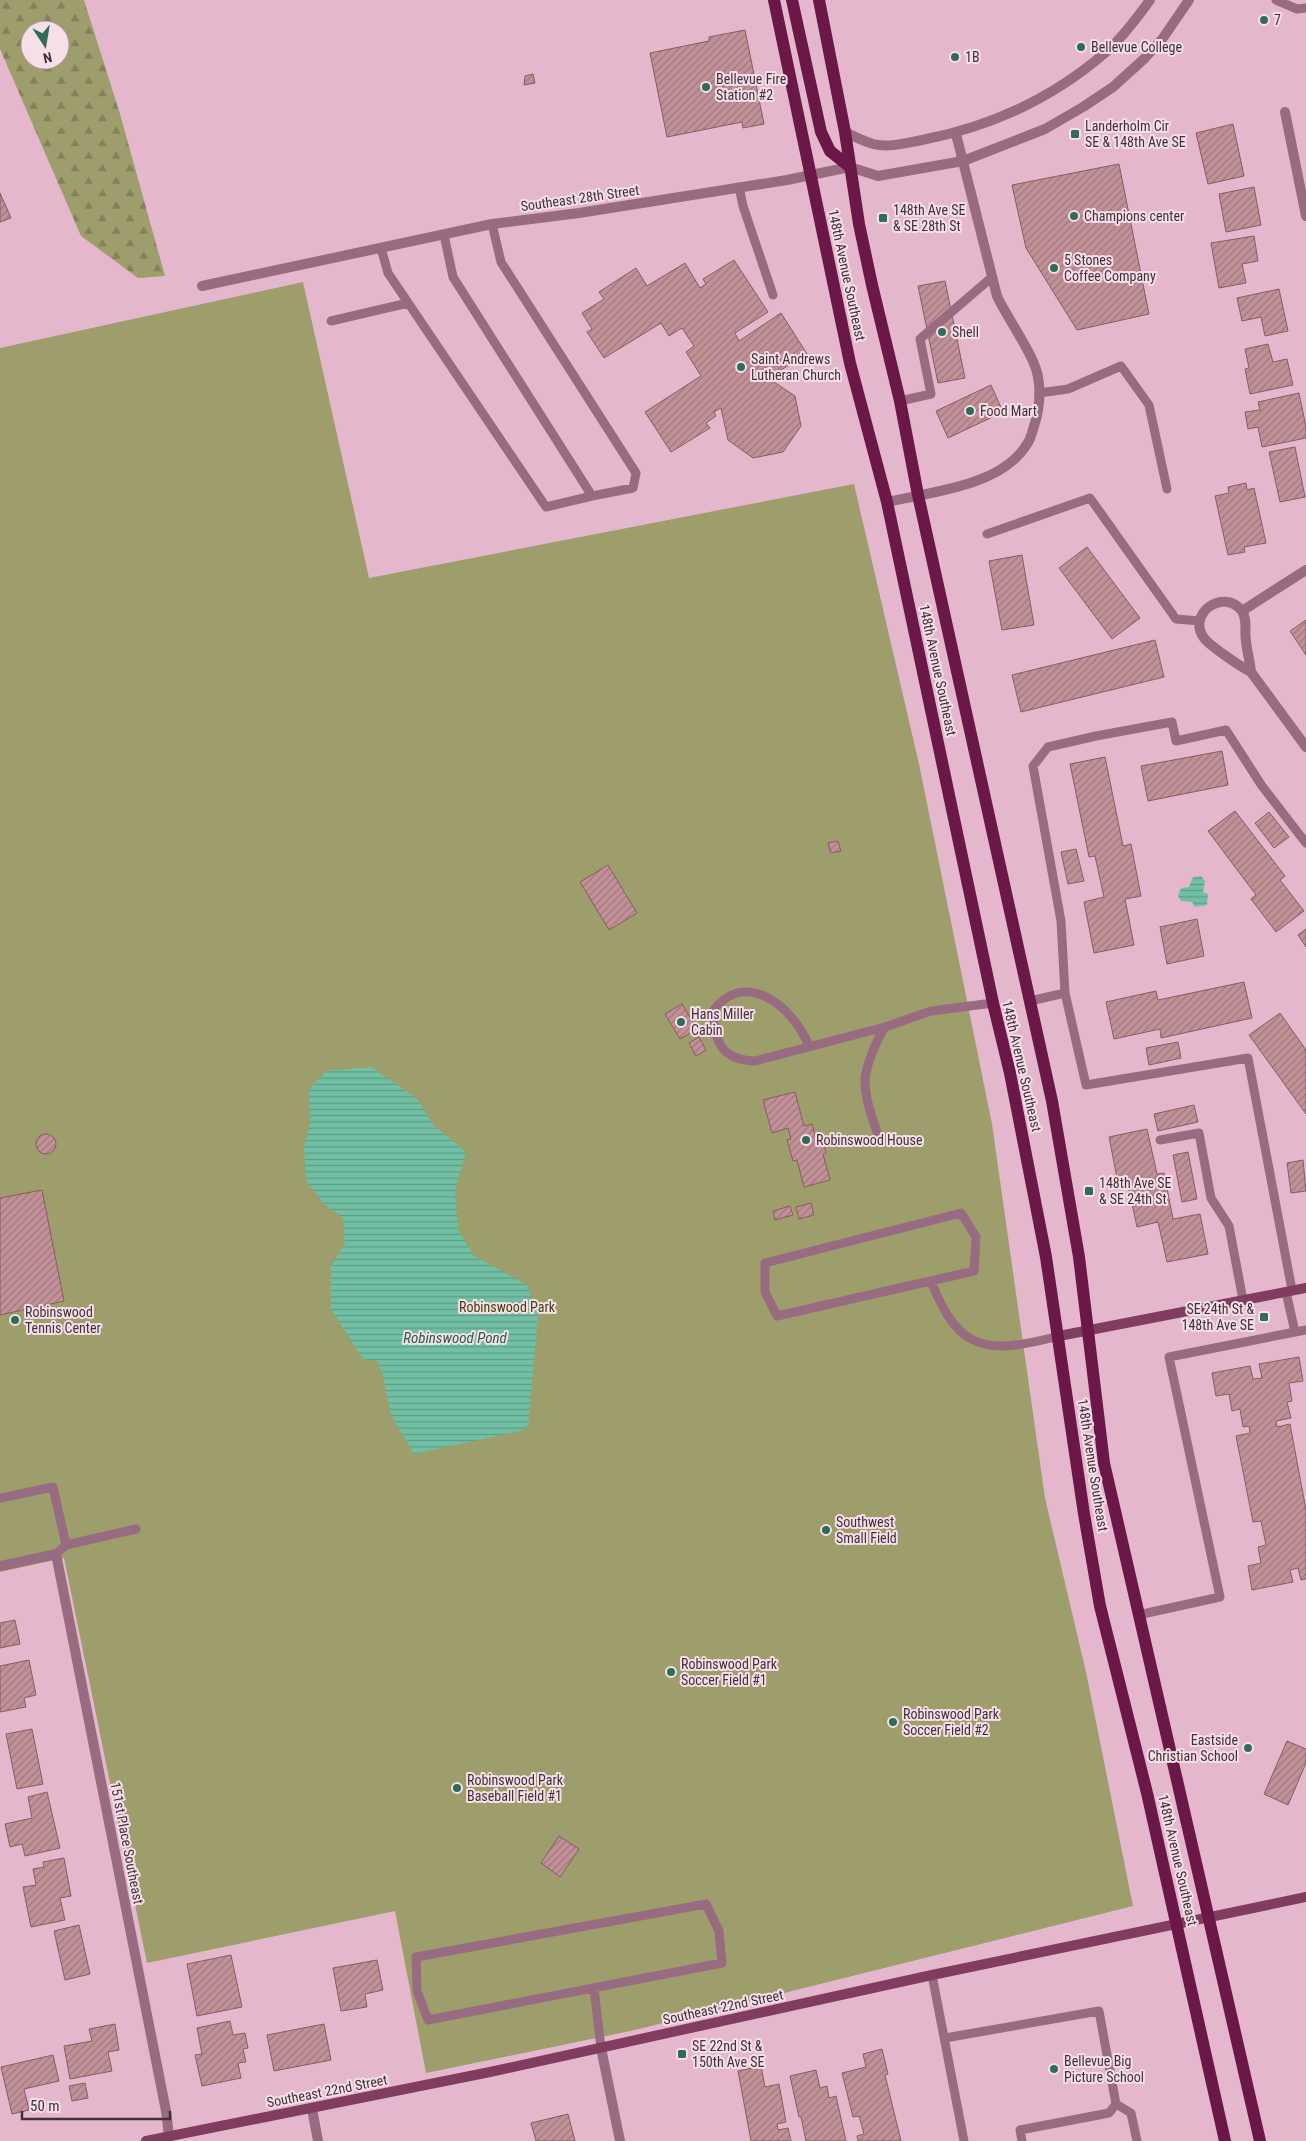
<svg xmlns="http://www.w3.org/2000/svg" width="1306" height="2141" viewBox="0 0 1306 2141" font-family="'Roboto Condensed',sans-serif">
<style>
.forest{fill:url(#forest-firs);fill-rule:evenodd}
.green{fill:#9d9e6b}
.water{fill:url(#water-rules)}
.building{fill:url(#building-hatch);stroke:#885b62}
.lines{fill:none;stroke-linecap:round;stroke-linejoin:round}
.lane{stroke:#996b81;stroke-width:9}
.street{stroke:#996b81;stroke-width:10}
.secondary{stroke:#803d60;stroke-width:10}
.primary{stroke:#6b1849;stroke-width:12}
.poi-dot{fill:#2e6c58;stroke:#f7dfe9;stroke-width:2}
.labels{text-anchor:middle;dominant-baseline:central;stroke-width:4;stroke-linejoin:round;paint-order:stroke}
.poi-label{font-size:14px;fill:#423038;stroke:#f7dfe9;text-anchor:start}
.street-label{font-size:14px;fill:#423038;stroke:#f7dfe9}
.park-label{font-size:14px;fill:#3f3f09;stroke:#f7dfe9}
.water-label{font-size:15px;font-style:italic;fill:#23614d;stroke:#f7dfe9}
</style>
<defs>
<pattern id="forest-firs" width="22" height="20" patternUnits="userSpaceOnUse" patternTransform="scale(1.25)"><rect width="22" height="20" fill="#9d9e6b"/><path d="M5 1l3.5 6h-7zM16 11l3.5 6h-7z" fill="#828159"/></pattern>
<pattern id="water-rules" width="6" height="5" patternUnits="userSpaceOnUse" patternTransform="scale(1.25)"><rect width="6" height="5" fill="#71c0a4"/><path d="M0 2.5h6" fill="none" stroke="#5e9c87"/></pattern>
<pattern id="building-hatch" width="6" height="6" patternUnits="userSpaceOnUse" patternTransform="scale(1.25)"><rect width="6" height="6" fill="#c29198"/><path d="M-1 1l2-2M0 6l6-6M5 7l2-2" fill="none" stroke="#9f777d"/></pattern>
</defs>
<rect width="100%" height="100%" fill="#e5b7cc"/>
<!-- forest -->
<path class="forest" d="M0,0H84L120,114L165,276L138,278L81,236L0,49ZM30,30H60V60H30Z"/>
<!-- green -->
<path class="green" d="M303,282L369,578L854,484L919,764L992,1124L1045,1498L1086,1672L1133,1906L635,2030L426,2073L395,1911L147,1963L64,1558L0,1572V348Z"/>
<!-- water -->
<path class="water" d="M1201,876L1205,881L1203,892L1208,894L1207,905L1195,907L1192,902L1181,901L1178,896L1181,888L1189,887L1193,877Z
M371,1067L417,1099L434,1126L466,1152L455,1190L458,1229L474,1256L527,1285L538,1317L528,1426L521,1431L414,1454L391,1415L382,1373L377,1361L363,1359L331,1309V1266L345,1244L343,1218L322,1202L306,1180L304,1147L310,1123L309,1090L326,1071Z"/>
<!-- building -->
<path class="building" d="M745,30L764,124L743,128L742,122L667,137L650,53L709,41V37Z
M533,74L535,83L524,85L525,76Z
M1233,124L1244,176L1208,184L1196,133Z
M1119,164L1149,314L1077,330L1026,248L1012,185Z
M1254,187L1261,225L1226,232L1219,194Z
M0,193L11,218L0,222Z
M1254,236L1258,261L1242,264L1246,283L1219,288L1211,243Z
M734,260L768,312L735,333L739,341L781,313L807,354L768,378L795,396L801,426L783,452L753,458L728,440L721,408L714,412L716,416L706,423L710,428L671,452L645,412L701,376L686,352L694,346L682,328L669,336L661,323L604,358L587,332L592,329L582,313L604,299L599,292L636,268L647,286L685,263L700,288L706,284L703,279Z
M945,281L965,378L938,383L918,286Z
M1279,289L1288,331L1265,336L1261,317L1242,321L1237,298Z
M1268,344L1273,362L1287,359L1293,385L1250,394L1245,369L1249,368L1245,349Z
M991,385L1003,412L948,438L936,411Z
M1299,393L1306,427V438L1262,447L1258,427L1248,429L1245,412L1260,410L1258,402Z
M1295,447L1305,497L1280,502L1269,452Z
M1246,483L1247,490L1254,488L1266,543L1244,547L1245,552L1228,555L1215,496L1229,493L1228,487Z
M1087,547L1140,618L1112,639L1059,568Z
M1022,555L1034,625L1002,630L989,561Z
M1306,620V655L1290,631Z
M1155,640L1164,677L1021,712L1012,675Z
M1222,751L1228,785L1148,801L1141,766Z
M1105,757L1123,846L1131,844L1141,896L1125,899L1134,945L1094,953L1084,902L1104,897L1095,856L1089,857L1070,764Z
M1235,811L1285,876L1280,880L1304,911L1276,932L1251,899L1256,895L1208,831Z
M1269,812L1289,837L1274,848L1255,823Z
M838,841L841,851L831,853L828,843Z
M1076,849L1084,881L1068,884L1061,852Z
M608,865L637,913L609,930L580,882Z
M1197,919L1204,956L1167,964L1160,927Z
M1306,929V947L1298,935Z
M1244,982L1252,1018L1161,1038L1160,1029L1114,1039L1106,1002L1156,991L1158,1000Z
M682,1004L697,1029L680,1039L665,1014Z
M1280,1013L1306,1050V1114L1249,1035Z
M699,1037L706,1050L696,1056L689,1043Z
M1178,1042L1181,1058L1149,1065L1146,1048Z
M795,1092L804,1126L812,1124L815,1135L821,1133L826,1153L823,1154L830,1180L804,1187L797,1160L793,1161L787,1140L791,1139L788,1128L772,1133L763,1100Z
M1194,1105L1198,1122L1158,1131L1154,1114Z
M1147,1129L1157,1174L1164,1173L1173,1219L1200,1214L1208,1254L1167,1262L1158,1222L1137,1227L1127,1181L1118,1183L1109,1137Z
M36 1144a10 10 0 1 1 20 0a10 10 0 1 1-20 0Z
M1188,1152L1197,1199L1182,1202L1173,1155Z
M1303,1160L1306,1191L1291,1193L1287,1163Z
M42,1190L64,1301L0,1315V1198Z
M811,1203L814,1215L799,1219L796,1207Z
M790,1206L793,1215L775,1220L773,1211Z
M1299,1357L1303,1381L1289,1383L1292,1401L1287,1402L1291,1418L1276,1421L1277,1427L1290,1424L1306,1510V1579L1301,1580L1298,1568L1290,1570L1293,1582L1252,1590L1248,1566L1261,1563L1258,1547L1266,1545L1261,1521L1253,1522L1236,1436L1250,1433L1249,1426L1243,1427L1240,1409L1232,1411L1229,1394L1216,1396L1212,1373L1250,1366L1253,1379L1262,1378L1259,1364Z
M15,1620L20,1644L0,1648V1623Z
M29,1660L36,1695L24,1698L26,1707L0,1712V1666Z
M32,1729L43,1784L17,1789L6,1734Z
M1287,1741L1306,1749V1763L1288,1805L1264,1794Z
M47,1792L60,1848L25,1856L22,1844L10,1847L5,1824L32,1818L28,1797Z
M559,1836L579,1849L560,1877L541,1863Z
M64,1858L71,1896L60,1898L65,1920L31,1927L23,1887L36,1885L33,1869L44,1867L43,1862Z
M79,1925L90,1974L65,1980L54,1931Z
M231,1955L242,2007L197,2016L187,1964Z
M377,1960L383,1990L365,1994L367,2007L341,2011L333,1968Z
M230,2021L233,2035L245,2033L248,2048L243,2049L246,2062L238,2063L241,2078L202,2086L195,2055L202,2054L197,2028Z
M115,2024L119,2050L108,2052L112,2071L70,2079L64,2046L92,2041L89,2029Z
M324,2024L331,2060L274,2071L267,2035Z
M882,2049L888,2074L885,2075L901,2141H858L857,2136L864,2134L859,2116L853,2117L842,2073L866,2067L863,2054Z
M53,2055L59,2081L24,2089L29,2110L12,2114L1,2067Z
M761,2066L765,2087L779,2084L786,2122L777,2124L778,2130L788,2128L791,2141H751L738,2071Z
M816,2070L820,2088L827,2086L829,2098L836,2096L846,2141H806L801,2117H799L790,2076Z
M85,2083L88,2098L72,2101L69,2086Z
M568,2114L575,2141H536L531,2123Z"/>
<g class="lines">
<!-- lane -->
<path class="lane" d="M1276,0L1297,9L1306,8
M739,187L743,206L773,295
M444,235L453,277L592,496L633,488L636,473L501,262L492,224
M381,248L388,273L546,507L592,496
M331,321L408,303
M1039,393L1068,389L1121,366L1149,405L1167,489
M900,401L931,394L920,339L991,278
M987,534L1090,498L1176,619L1200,621
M1030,1001L1065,993
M809,1046C794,1008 746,967 713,1011C714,1041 721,1060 755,1061L885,1027L931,1011L993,1003
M879,1138C873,1120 865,1100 865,1081C865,1067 877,1039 885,1027
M1160,1140L1199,1133L1211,1198L1229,1226L1243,1300
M961,1213L976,1237L974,1271L777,1316L765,1292V1263Z
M931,1281C959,1354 989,1354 1059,1336
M1292,1290L1248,1058L1086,1085L1065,993L1061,921L1033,766L1048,747L1096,736L1172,722L1176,741L1226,730L1262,786L1306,843
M1286,1292L1295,1332L1306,1330
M0,1498L53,1487L66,1545
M56,1554L66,1545L136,1529
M1138,1615L1220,1597L1169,1357L1295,1332
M706,1904L719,1931L722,1963L428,2020L417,1991L416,1957Z
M932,1975L964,2141
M594,1988L601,2048
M945,2038L1099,2011L1116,2104L1109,2113L1020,2130L1022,2141
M1116,2104L1131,2113L1137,2141"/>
<!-- street -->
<path class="street" d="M1285,112L1306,216
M845,132C853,136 863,141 873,144C889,148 906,143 922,140C990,127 1053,98 1106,52C1123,37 1137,18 1150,0
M202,286L492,224L579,213L787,180L850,167L878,176L963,161L1045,129L1083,107L1113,87L1145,58L1163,38L1189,0
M887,502C931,492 1002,486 1027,444C1031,439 1032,432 1034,426C1039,412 1041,392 1038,377C1035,356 1007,318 997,296L956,134
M1242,611L1306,570
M1251,672C1250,661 1247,652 1246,641C1244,631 1248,621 1242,611C1224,587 1186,614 1204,638C1210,646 1241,667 1251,672L1306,747
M0,1566L56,1554L166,2111L169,2136
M601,2048L620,2141
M312,2109L318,2141"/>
<!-- secondary -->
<path class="secondary" d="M1059,1336L1306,1288
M146,2141L490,2072L932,1975L1306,1897"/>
<!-- primary -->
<path class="primary" d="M774,0L850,363L887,502L993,1003L1010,1073L1046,1257L1084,1514L1100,1606L1147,1793L1225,2141
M792,0L821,132L830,151L850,167
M819,0L845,132L859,224L872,285L900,401L918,495L1052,1101L1079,1257L1104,1463L1260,2141"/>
</g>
<!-- markers -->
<g class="poi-dot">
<circle cx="1264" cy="20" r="5"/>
<circle cx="1081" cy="47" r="5"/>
<circle cx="955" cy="57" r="5"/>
<circle cx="706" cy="87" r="5"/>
<rect x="1070" y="129" width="10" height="10" rx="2.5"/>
<circle cx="1074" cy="216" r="5"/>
<rect x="878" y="213" width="10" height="10" rx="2.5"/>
<circle cx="1054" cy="268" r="5"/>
<circle cx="942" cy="332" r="5"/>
<circle cx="741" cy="367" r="5"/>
<circle cx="970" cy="411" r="5"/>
<circle cx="681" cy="1022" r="5"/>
<circle cx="806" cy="1140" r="5"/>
<rect x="1084" y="1186" width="10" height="10" rx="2.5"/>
<rect x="1259" y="1312" width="10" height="10" rx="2.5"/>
<circle cx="15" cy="1320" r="5"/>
<circle cx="826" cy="1530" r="5"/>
<circle cx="671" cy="1672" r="5"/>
<circle cx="893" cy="1722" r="5"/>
<circle cx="1248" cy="1748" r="5"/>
<circle cx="457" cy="1788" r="5"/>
<rect x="677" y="2049" width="10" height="10" rx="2.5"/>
<circle cx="1054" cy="2069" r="5"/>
</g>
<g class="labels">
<!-- poi labels -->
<g class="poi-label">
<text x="1274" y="20">7</text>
<text x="1091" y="47">Bellevue College</text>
<text x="965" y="57">1B</text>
<text x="716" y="79">Bellevue Fire<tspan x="716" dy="16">Station #2</tspan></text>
<text x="1085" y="126">Landerholm Cir<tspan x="1085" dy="16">SE &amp; 148th Ave SE</tspan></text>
<text x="893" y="210">148th Ave SE<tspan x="893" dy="16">&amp; SE 28th St</tspan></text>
<text x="1084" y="216">Champions center</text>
<text x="1064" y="260">5 Stones<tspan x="1064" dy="16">Coffee Company</tspan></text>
<text x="952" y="332">Shell</text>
<text x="751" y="359">Saint Andrews<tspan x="751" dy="16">Lutheran Church</tspan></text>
<text x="980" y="411">Food Mart</text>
<text x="691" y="1014">Hans Miller<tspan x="691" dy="16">Cabin</tspan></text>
<text x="816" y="1140">Robinswood House</text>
<text x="1099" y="1183">148th Ave SE<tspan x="1099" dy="16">&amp; SE 24th St</tspan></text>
<text x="1254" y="1309" text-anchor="end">SE 24th St &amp;<tspan x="1254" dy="16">148th Ave SE</tspan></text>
<text x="25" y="1312">Robinswood<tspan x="25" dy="16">Tennis Center</tspan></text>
<text x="836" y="1522">Southwest<tspan x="836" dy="16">Small Field</tspan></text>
<text x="681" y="1664">Robinswood Park<tspan x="681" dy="16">Soccer Field #1</tspan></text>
<text x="903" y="1714">Robinswood Park<tspan x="903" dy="16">Soccer Field #2</tspan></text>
<text x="1238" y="1740" text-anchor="end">Eastside<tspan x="1238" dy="16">Christian School</tspan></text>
<text x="467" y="1780">Robinswood Park<tspan x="467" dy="16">Baseball Field #1</tspan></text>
<text x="692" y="2046">SE 22nd St &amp;<tspan x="692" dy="16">150th Ave SE</tspan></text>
<text x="1064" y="2061">Bellevue Big<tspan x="1064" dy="16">Picture School</tspan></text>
</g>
<!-- street labels -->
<g class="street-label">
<text transform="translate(580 198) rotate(-8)">Southeast 28th Street</text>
<text transform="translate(847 275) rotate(78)">148th Avenue Southeast</text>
<text transform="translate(938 670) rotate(78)">148th Avenue Southeast</text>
<text transform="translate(1022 1066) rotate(77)">148th Avenue Southeast</text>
<text transform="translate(1093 1465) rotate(81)">148th Avenue Southeast</text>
<text transform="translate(127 1843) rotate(79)">151st Place Southeast</text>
<text transform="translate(1178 1860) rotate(77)">148th Avenue Southeast</text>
<text transform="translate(723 2007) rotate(-12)">Southeast 22nd Street</text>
<text transform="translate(327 2091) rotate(-11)">Southeast 22nd Street</text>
</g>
<!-- park labels -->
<g class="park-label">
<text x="507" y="1307">Robinswood Park</text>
</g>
<!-- water labels -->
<g class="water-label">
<text x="455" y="1338">Robinswood Pond</text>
</g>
</g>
<!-- north arrow -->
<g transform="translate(45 45) rotate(168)"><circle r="24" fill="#f7dfe9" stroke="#af99a2"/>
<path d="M0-4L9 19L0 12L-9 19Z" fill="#2e6c58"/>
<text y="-8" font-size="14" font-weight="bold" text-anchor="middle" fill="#423038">N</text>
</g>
<!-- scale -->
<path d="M22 2111v8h148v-8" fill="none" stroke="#423038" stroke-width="2.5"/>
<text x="30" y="2111" font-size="15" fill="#423038" stroke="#f7dfe9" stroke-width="4" paint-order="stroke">50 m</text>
</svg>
